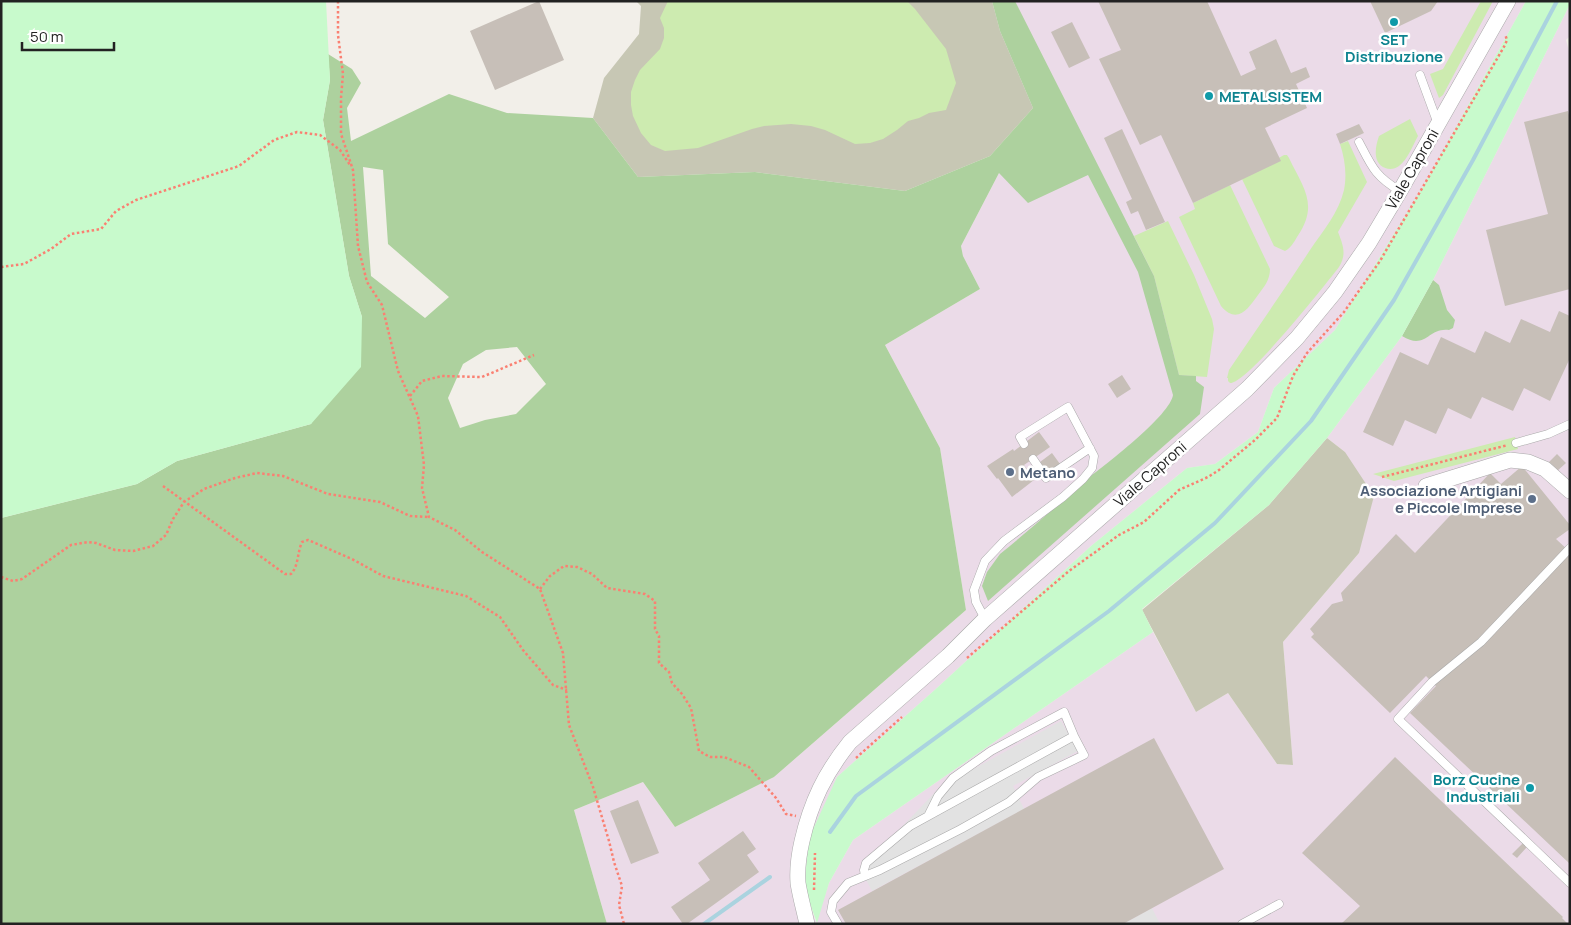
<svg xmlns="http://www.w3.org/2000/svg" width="1571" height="925" viewBox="0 0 1571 925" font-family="Manrope,sans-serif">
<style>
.industrial{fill:#ebdbe8}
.construction{fill:#c7c7b4}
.grass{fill:#cdebb0}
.forest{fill:#add19e;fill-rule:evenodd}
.park{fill:#c8facc}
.parking{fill:#e2e2e2}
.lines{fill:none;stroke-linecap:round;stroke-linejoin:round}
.stream{stroke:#aad3df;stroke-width:4}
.building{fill:#c7bfb8}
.service-casing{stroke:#a9a9a9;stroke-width:9}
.minor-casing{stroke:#a9a9a9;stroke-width:16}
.path{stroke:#fa8072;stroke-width:2.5;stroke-dasharray:2.5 2.5;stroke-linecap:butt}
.service{stroke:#fff;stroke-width:8}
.minor{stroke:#fff;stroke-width:15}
.culture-dot{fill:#0f9aa8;stroke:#fff;stroke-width:2}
.service-dot{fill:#5c6f8a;stroke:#fff;stroke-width:2}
.labels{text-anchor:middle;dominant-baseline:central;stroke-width:5;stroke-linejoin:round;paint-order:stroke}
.culture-label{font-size:15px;font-weight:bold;fill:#0d838f;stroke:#fff}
.street-label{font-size:15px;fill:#222;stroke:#fff}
.service-label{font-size:15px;font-weight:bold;fill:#4e5e75;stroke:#fff;text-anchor:start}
</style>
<rect width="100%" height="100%" fill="#f2efe9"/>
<!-- industrial -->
<path class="industrial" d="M992,1H1526L1424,185L1335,330L1274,388L1258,432L1215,464L1187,468L1091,546L938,687L837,777L804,887L816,922L829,883L853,840L1153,632L1196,712L1228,693L1277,764L1293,765L1283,642L1359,553L1345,452L1327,438L1402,336L1433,280L1570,4V36L1566,40L1570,55V924H607L574,810L643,782L675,827L774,777L966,610L940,448L885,345L980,289L963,256L961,246L1033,108L1000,31Z"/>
<!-- construction -->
<path class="construction" d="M636,1H992L1000,31L1033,108L990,156L905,191L755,172L638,177L593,118L604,78L639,34L641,6Z
M1327,438L1345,452L1374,496L1359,553L1283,642L1293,765L1277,764L1228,693L1196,712L1142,610L1269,505Z"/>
<!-- grass -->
<path class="grass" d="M668,1H907L915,9L946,49L956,83L946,110L929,113L919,118L908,121L897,130L883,139L870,143L855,144L825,130L811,126L791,124L764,126L752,129L698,148L665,151L651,145L641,133L633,116L631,105V92L635,80L640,70L660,49L664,38V28L660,18Z
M1481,1H1493L1443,95L1439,98L1430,74L1443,69Z
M1410,119L1418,136C1413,145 1408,159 1399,166C1390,173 1377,167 1376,156C1375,149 1377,142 1379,136Z
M1348,141L1367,182L1338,232C1343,245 1347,254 1339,267C1325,285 1247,384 1230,383L1228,381V378H1227L1229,370C1256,330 1284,290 1310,250C1323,231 1339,212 1344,190C1347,175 1345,159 1340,144Z
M1284,155H1287L1289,158C1304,189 1319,205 1297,237C1294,242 1291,248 1285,251L1274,246L1242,179Z
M1230,185L1270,269C1270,280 1264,287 1258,295C1248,309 1237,325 1221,306L1179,217L1195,209L1193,203Z
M1168,221L1194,275L1212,319L1214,329L1207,377L1179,375L1154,276L1134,236Z
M1515,437L1518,449L1394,481L1373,474Z"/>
<!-- forest -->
<path class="forest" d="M992,1H1015L1154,276L1179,375L1196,376V381L1204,387L1200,414L988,601L982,586L987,572L1000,554C1031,529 1061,502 1091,476C1109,462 1170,415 1173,395L1138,272L1088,175L1028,203L999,173L961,246L963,256L980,289L885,345L940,448L966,610L774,777L675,827L643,782L574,810L607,924H1V518L137,484L177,461L311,424L362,317L349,276L323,120L330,80L328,54L352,69L361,83L347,108L351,141L449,94L507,113L593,118L638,177L755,172L905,191L990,156L1033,108L1000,31ZM363,167L383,170L388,244L449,297L425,318L371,276ZM517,347L546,384L516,414L485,420L460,428L448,398L463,364L486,350Z
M1433,280L1439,285L1447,310L1455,320L1453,328L1449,330C1428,327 1426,351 1402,336Z"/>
<!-- park -->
<path class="park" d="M1,1H326L330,80L323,120L349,276L362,317L361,367L311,424L177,461L137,484L1,518Z
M1526,1H1570V4L1433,280L1402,336L1327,438L1269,505L1142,609L1153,632L853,840L829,883L817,923L804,887L809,838L837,777L938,687L1091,546L1187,468L1215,464L1258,432L1274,388L1335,330L1424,185Z"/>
<!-- parking -->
<path class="parking" d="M1061,721L1078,751L1013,786L1024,809L872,891L861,870L939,788Z
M1152,908L1160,924H1123Z"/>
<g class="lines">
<!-- stream -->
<path class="stream" d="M830,832L856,796L1109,611L1215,523L1311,421L1394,300L1473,160L1557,1
M704,924L770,877"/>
</g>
<!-- building -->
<path class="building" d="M539,1L564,60L495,90L470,31Z
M1098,1H1207L1241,76L1256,69L1249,52L1276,39L1291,73L1306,67L1310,77L1296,84L1307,108L1265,128L1281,161L1193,203L1161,135L1140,145L1099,59L1121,50Z
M1370,1H1438L1431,11L1385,33Z
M1072,22L1090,58L1069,68L1051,32Z
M1568,111L1570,119V289L1505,306L1486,230L1548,214L1524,122Z
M1359,124L1364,133L1340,144L1336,134Z
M1122,129L1165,222L1146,230L1138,211L1131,214L1126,202L1132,199L1104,138Z
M1559,311L1570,316V358L1550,401L1524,388L1513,411L1482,397L1471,419L1448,408L1436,434L1405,420L1393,446L1363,432L1400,352L1428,365L1441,337L1475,353L1485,331L1510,343L1521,319L1550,332Z
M1122,375L1131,389L1117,398L1108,384Z
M1039,432L1050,447L1024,465L1034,480L1012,497L998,478L997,479L987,466L1013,449L1014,451Z
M1052,453L1060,464L1048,474L1040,462Z
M1557,454L1566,463L1556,472L1547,464Z
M1522,466L1570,525V529L1556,539L1570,552V864L1410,713L1436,686L1426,676L1390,713L1311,637L1314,634L1310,629L1332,604L1343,601L1341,593L1396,534L1415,553L1490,473L1501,484Z
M1154,738L1224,869L1123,924H846L838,910Z
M1395,757L1563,917L1562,918L1568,924H1341L1360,906L1302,853Z
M638,800L659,853L631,864L610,811Z
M743,831L756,849L747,855L759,872L687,924H683L671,907L710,880L698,863Z
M1523,843L1527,847L1517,858L1512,854Z"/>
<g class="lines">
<!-- service casing -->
<g class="service-casing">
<path id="service" d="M1420,75L1438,124
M1359,142C1372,167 1375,176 1400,191
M1516,443L1548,434L1570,424
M1033,459L1046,478L1090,448
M1570,548L1481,642L1432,682L1398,719L1570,883
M985,619L976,602L974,590L985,561L1004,541L1063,497L1083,479L1092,468L1094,456L1068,407L1020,437L1024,444
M929,814L938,796L953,778L991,751L1064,712L1074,736
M838,924L831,912L833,901L848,883L880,870L961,829L1009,802L1038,777L1084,755L1074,736L910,826L866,863L864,870L865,876
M1242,924L1279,904"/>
</g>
<!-- minor casing -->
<g class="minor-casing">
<path id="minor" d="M1426,486L1510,460L1528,462L1545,469L1570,491
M807,924C804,910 800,896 798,883C797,869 799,854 802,841C811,802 825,773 850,742L948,656L985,619L1247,389L1297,338L1335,292L1369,243L1400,191L1508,1"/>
</g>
<!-- path -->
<path class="path" d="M338,1V35L343,74L341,98V134L353,170L358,246L367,282L382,305L398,371L418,416L424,465L422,488L429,517L455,530L482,552L540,589L563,653L569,725L593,787L609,841L614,862L622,886L619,905L624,924
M1,267L24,264L51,249L71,234L101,229L116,211L136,200L239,166L274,140L297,132L320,135L340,150L350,165
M410,396L422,381L442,376L482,377L534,355
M1382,477L1508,445
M163,486L285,574H291C299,565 297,553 302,542L308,540L352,559L383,576L466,596L500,617L523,650L553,685L567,690
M1,577L13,581L22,579L71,545L88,542L96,543L115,550L133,551L153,546L166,535L173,519L184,502L204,489L235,478L257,473L283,476L328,494L380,502L410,516L429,517
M540,589L550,576L564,566L577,567L592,574L607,588L645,594L655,601V629L659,636V663L669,672L672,683L682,694L691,708L699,751L710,757H724L749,767L776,798L786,814L796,816
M967,658L1069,571L1119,535L1144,522L1179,490L1208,477L1219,470L1255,440L1277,418L1293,376L1307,353L1344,312L1380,261L1505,45L1507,40L1505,34
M856,758L902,717
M814,890L815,853"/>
<!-- service -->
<use href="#service" class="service"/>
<!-- minor -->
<use href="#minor" class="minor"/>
</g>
<!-- markers -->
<g class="culture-dot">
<circle cx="1394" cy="22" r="5"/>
<circle cx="1209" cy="96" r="5"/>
<circle cx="1530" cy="788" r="5"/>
</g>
<g class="service-dot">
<circle cx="1010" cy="472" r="5"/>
<circle cx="1532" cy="499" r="5"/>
</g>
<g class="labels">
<!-- culture labels -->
<g class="culture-label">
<text x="1394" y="39">SET<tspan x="1394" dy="17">Distribuzione</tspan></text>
<text x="1219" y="96" text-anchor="start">METALSISTEM</text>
<text x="1520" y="779" text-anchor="end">Borz Cucine<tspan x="1520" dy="17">Industriali</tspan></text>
</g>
<!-- street labels -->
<g class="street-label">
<text transform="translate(1412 169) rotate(-60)">Viale Caproni</text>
<text transform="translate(1150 474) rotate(-41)">Viale Caproni</text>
</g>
<!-- service labels -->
<g class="service-label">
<text x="1020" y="472">Metano</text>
<text x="1522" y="490" text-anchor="end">Associazione Artigiani<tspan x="1522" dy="17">e Piccole Imprese</tspan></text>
</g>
</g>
<!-- border -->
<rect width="1571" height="925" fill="none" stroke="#222222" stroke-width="5"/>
<!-- scale -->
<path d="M22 42v8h92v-8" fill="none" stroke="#222222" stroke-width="2.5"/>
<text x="30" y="42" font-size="15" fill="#222222" stroke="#ffffff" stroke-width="4" paint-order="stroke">50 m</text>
</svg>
